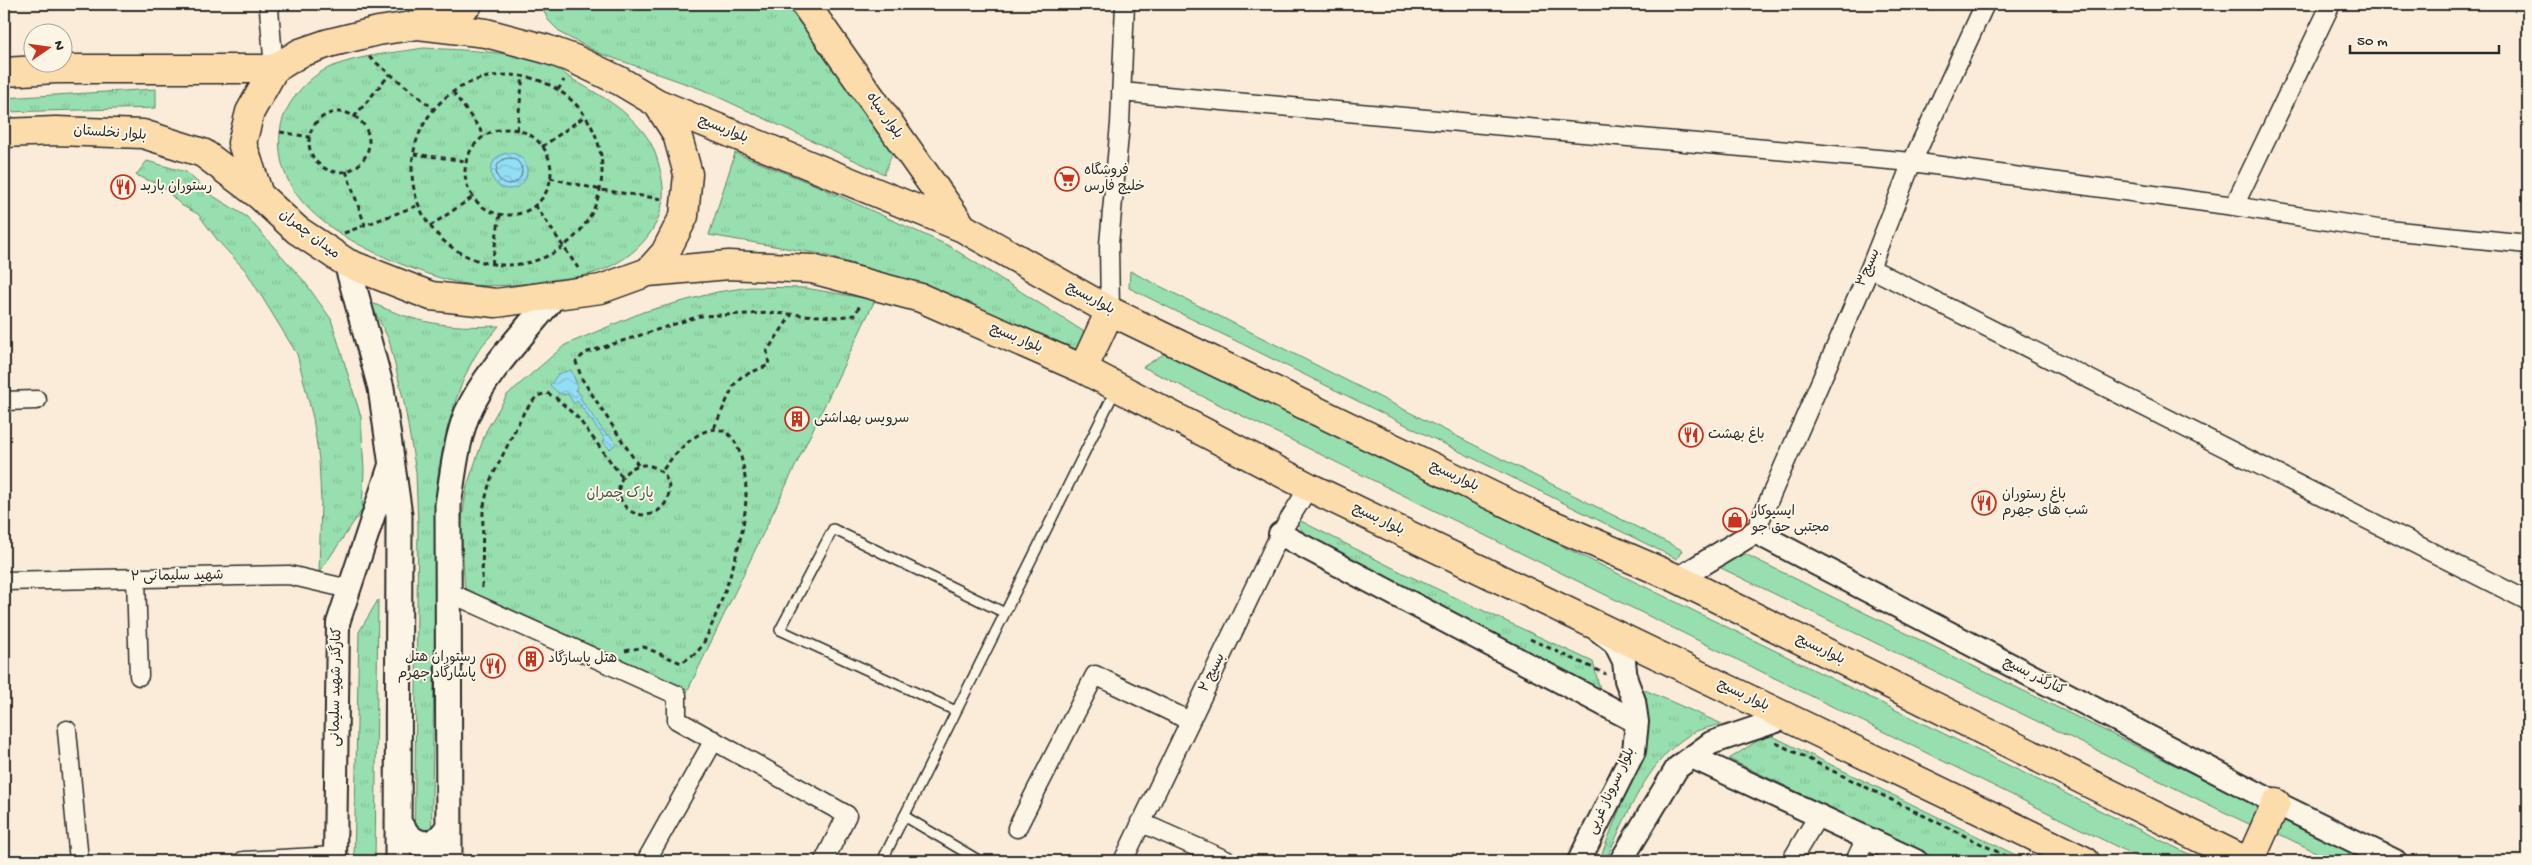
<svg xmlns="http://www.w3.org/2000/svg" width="2532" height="865" viewBox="0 0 2532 865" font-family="'Gochi Hand','Playpen Sans Arabic',sans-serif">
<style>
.green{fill:#97dfae;stroke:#61856c}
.park{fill:url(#park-tufts);stroke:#61856c}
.water{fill:url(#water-waves);stroke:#6996a4}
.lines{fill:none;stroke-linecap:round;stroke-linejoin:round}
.shore{stroke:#55727c;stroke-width:1}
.service-casing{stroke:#2b2b2b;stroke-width:12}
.minor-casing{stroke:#2b2b2b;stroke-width:21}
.tertiary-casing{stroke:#2b2b2b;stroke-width:26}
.secondary-casing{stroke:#2b2b2b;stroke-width:29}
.primary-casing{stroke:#2b2b2b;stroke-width:31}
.path{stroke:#2b2b2b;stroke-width:3;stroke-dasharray:5 4;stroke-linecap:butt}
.service{stroke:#fcf5e5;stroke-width:9}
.minor{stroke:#fcf5e5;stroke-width:18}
.tertiary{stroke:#fcf5e5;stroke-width:22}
.secondary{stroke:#fcf5e5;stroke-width:25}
.primary{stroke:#fddcac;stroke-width:28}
.labels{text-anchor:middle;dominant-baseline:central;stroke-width:4;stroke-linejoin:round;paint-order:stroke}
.street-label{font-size:14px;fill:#2b2b2b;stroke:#fcf5e5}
.poi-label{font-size:14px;fill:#2b2b2b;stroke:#fcf5e5;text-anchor:start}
.park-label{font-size:14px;fill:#46584c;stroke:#fcf5e5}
</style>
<defs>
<pattern id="park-tufts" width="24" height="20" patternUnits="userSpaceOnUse" patternTransform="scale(1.25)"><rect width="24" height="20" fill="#97dfae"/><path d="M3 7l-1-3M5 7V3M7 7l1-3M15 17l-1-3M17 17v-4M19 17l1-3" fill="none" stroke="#82c096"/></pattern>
<pattern id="water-waves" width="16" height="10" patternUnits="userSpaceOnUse" patternTransform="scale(1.25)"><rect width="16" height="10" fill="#93ddf5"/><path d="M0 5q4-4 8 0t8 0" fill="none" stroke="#7fbed2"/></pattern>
</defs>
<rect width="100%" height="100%" fill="#faecd8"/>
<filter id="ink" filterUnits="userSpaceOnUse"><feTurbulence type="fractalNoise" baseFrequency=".02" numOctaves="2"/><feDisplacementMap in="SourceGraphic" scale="10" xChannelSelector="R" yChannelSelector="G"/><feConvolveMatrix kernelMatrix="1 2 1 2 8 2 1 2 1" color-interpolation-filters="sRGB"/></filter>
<g filter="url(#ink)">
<!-- green -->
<path class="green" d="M1130,271L1682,550L1677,559L1129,288Z
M1167,352L2203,861H2146L1143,367Z
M1745,554L2260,807L2253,826L1717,566Z
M2283,815L2374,861H2334L2275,832Z"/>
<!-- park -->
<path class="park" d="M543,4H787L894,150L884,174L701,89L599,53L562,34L548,20L542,7Z
M424,48C460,50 525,51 556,68C561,70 564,74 569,77C598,95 622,105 644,133C654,145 659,163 662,179C670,223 637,258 597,272C585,276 570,278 558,279C531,284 500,287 473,285C448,282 424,273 401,264C343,240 268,201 281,126C286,102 308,76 331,67C360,55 393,53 424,48Z
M156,89V108L4,112V98Z
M735,153L820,187L949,246L1086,333L1078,350L934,289L821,254L709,235Z
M147,161L186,172L213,196L247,217L304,281L331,319L361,417L364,471L362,510L319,573L321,501L319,460L313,418L297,354L246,271L219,242L198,214L181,205L162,186L136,175Z
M750,287L805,288L875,300L686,694L465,592L461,525L467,486L486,431L507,395L565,345L643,312L717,292Z
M370,302C418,324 447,328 499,326C492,335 483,343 477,353C455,389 443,441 437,482L431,861H414L418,526L416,472L404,402L389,340Z
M1291,516L1403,573L1593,662L1605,709L1327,563Z
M378,600L375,861H354L359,632Z
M1629,683L1722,724C1711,727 1698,729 1689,735C1645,763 1627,817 1605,861H1599L1636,768Z
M1768,734L2028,861H1942L1729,759Z"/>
<!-- water -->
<path class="water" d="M491 171a18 18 0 1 1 36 0a18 18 0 1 1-36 0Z
M571,370L578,387L575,389L582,396L580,398L607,436L609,434L616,444L610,449L603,442L605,439L577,401L574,404L568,394C560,396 555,390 550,385L558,374Z"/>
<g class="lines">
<!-- shore -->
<path class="shore" d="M496 171a13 13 0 1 1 26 0a13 13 0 1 1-26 0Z"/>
<!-- service casing -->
<g class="service-casing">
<path id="service" d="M956,711L780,630L833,529L1005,613
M904,816L980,861
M882,861L1116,389"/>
</g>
<!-- minor casing -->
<g class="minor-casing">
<path id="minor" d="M272,4L269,9L274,69
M1121,92L1912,162L2234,206L2378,229L2528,244
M2234,206L2331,4
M1870,268L2528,601
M1110,311L1109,244L1120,124L1125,4
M4,401L37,400
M1755,532L1870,268L1912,162L1985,4
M136,578L139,676
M4,581L289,575L349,589
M448,592L677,695V720L847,815L824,861
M67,730L79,861
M1140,822L1228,861
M1017,828L1095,675L1190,721
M243,861L335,856
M646,861L714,740
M1123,861L1280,534L1309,487
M1791,861L1818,816
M1855,861L1866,838"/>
</g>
<!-- tertiary casing -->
<g class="tertiary-casing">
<path id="tertiary" d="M1280,534L1637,722
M1678,579L1755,532L2276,803L2395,861
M1692,757L1916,861
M335,861L338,623L391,462
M1579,861L1634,751L1637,722L1634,701L1626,680L1624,661L1615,643L1599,631
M1621,861L1677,768L1711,743L1788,717"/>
</g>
<!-- secondary casing -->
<g class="secondary-casing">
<path id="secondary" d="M347,263L381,388L399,515L398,861
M398,822C412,846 432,854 449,826
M449,861L448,505C453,475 456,442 467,414C484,374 526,331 554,296"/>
</g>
<!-- primary casing -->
<g class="primary-casing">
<path id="primary" d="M805,4L963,228
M419,25L468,4
M4,72L56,69H274
M657,103L677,134L688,174L684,216L665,253L648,272L601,289L496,303L431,296L347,263L297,230L259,195L242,143L250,112L274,69L300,53L329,43L378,31L418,25L486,33L546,49L574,59L620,81L657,103L963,228L1110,311L1542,520L1678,579L2246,861
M4,133L56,131L143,134L203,153L259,195
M648,272L729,265L812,269L921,298L1083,369L1309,487L2085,861
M1083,369L1110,311
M2250,861L2276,803"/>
</g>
<!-- path -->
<path class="path" d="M369,57L434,109
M412 170a95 95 0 1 1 190 0a95 95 0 1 1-190 0Z
M558,90L564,80
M453,92L485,136
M309 142a30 30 0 1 1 60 0a30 30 0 1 1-60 0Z
M354,117L390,74
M465 172a43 43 0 1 1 86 0a43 43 0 1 1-86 0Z
M517,130L523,76
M280,132L310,137
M542,147L585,116
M414,154L466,161
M346,171L365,225
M550,178L601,190L663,199
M535,205L578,268
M430,226L473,197
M344,233L419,205
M492,264L500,214
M714,428L734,385L742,376L769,365L767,351L792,314
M619 490a25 25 0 1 1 50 0a25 25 0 1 1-50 0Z
M638,465L582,379L576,362L585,353L700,316L770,313L837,317L855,315L860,305
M482,588L483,509L490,481L524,412L537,396L547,393L555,397L578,418L622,477
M1530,639L1606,674
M625,651L644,647L681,663C686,660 692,656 697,652C704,645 709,631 713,622C729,583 751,521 745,478C736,402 694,427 662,471
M1776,743L2016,861"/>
<!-- service -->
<use href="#service" class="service"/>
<!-- minor -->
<use href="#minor" class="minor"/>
<!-- tertiary -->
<use href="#tertiary" class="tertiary"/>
<!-- secondary -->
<use href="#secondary" class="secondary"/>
<!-- primary -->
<use href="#primary" class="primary"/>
</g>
</g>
<!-- icons -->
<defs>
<g id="supermarket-ring" transform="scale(1.25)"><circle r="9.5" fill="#fcf5e5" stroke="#c8321e" stroke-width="1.5"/><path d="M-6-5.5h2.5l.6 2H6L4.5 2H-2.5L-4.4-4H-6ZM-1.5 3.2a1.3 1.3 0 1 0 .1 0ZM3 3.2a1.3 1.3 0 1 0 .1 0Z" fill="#c8321e"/></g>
<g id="restaurant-ring" transform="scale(1.25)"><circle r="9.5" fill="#fcf5e5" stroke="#c8321e" stroke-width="1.5"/><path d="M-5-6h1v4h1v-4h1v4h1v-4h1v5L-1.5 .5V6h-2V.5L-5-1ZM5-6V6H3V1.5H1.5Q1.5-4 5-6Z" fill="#c8321e"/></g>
<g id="building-ring" transform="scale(1.25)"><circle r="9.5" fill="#fcf5e5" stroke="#c8321e" stroke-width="1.5"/><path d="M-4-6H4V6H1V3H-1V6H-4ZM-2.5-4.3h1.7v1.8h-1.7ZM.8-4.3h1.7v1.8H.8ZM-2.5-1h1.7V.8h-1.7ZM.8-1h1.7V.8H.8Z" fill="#c8321e"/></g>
<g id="shop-ring" transform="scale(1.25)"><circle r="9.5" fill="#fcf5e5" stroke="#c8321e" stroke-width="1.5"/><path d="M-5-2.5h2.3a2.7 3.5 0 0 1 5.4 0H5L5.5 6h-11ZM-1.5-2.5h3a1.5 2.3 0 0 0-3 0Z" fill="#c8321e"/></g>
</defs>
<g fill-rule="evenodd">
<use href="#supermarket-ring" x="1067" y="179"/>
<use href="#restaurant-ring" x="123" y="187"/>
<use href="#building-ring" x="797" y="419"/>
<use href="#restaurant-ring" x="1691" y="435"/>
<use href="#restaurant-ring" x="1984" y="503"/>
<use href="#shop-ring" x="1735" y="520"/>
<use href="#building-ring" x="531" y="659"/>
<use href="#restaurant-ring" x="493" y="666"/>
</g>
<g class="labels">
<!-- street labels -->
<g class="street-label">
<text transform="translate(884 116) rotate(55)">بلوار سپاه</text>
<text transform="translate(723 130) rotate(22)">بلواربسیج</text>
<text transform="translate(110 134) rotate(4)">بلوار نخلستان</text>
<text transform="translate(309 235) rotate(37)">میدان چمران</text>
<text transform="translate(1869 268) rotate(-67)">بسیج۳</text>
<text transform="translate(1090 299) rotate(29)">بلواربسیج</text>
<text transform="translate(1016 339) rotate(23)">بلوار بسیج</text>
<text transform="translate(1454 477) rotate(26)">بلواربسیج</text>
<text transform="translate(1378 520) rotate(26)">بلوار بسیج</text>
<text transform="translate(177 577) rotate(-1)">شهید سلیمانی ۲</text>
<text transform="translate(1820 650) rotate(26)">بلواربسیج</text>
<text transform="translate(1213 673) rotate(-64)">بسیج ۲</text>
<text transform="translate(2034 677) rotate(27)">کنارگذر بسیج</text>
<text transform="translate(337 687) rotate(-89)">کنارگذر شهید سلیمانی</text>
<text transform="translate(1743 696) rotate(26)">بلوار بسیج</text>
<text transform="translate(1612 791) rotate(-65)">بلوار سروناز غربی</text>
</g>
<!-- poi labels -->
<g class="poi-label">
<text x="1084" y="171">فروشگاه<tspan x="1084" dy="16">خلیج فارس</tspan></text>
<text x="140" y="187">رستوران باربد</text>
<text x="814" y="419">سرویس بهداشتی</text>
<text x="1708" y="435">باغ بهشت</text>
<text x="2002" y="495">باغ رستوران<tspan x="2002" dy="16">شب های جهرم</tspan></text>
<text x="1752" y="512">ایسیوکار<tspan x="1752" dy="16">مجتبی حق جو</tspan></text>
<text x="476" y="658" text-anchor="end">رستوران هتل<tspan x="476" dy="16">پاسارگاد جهرم</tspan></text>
<text x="548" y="659">هتل پاسارگاد</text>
</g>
<!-- park labels -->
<g class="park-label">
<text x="620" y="494">پارک چمران</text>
</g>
</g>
<!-- margin -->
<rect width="2532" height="865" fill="none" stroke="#fcf5e5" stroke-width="20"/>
<rect x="10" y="10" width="2512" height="845" fill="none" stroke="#2b2b2b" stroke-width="2" filter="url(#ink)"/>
<!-- north arrow -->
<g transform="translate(48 48) rotate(77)"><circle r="24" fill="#fcf5e5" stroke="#a8a49b"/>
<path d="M0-4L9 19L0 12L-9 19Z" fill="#c8321e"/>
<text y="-8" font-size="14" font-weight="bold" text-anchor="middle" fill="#2b2b2b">N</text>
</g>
<!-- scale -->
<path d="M2350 45v8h149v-8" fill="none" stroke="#2b2b2b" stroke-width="2.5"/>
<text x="2357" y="45" font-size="15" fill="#2b2b2b" stroke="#fcf5e5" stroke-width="4" paint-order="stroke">50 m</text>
</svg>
